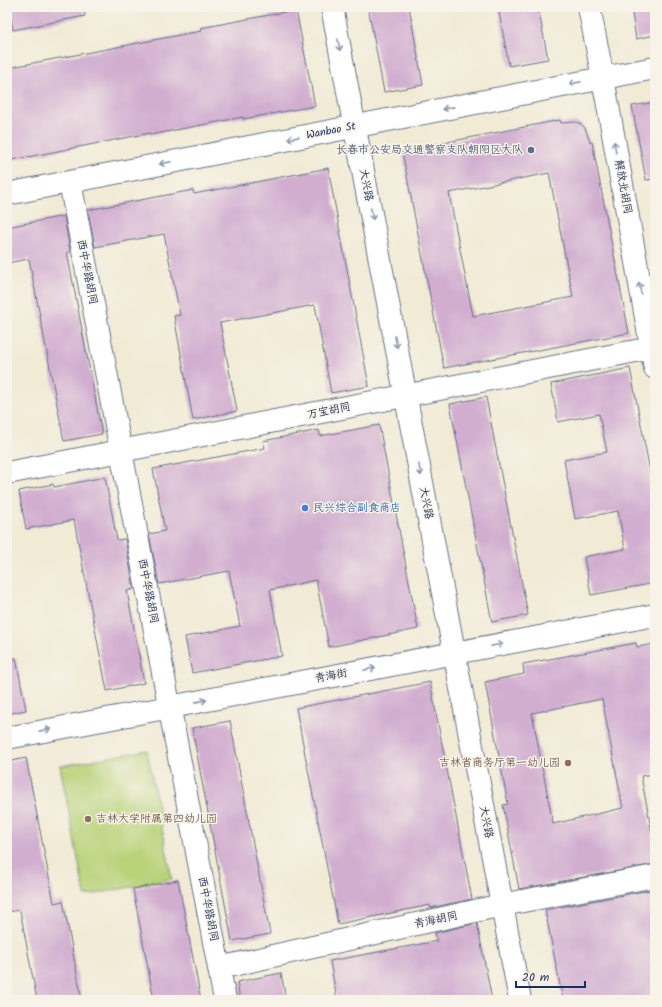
<svg xmlns="http://www.w3.org/2000/svg" width="662" height="1007" viewBox="0 0 662 1007" font-family="Kalam,'LXGW WenKai TC',sans-serif">
<style>
.green{fill:#b7d278;stroke:#69806b}
.building{fill:#d1aed0;fill-rule:evenodd}
.lines{fill:none;stroke-linecap:round;stroke-linejoin:round}
.minor-casing{stroke:#667188;stroke-width:24}
.minor{stroke:#fff;stroke-width:22}
.oneway{stroke:#8d97ae}
.service-dot{fill:#5c6f8a;stroke:#f7f3e8;stroke-width:1.5}
.shop-dot{fill:#3f7fe0;stroke:#f7f3e8;stroke-width:1.5}
.education-dot{fill:#8d6e63;stroke:#f7f3e8;stroke-width:1.5}
.labels{text-anchor:middle;dominant-baseline:central;stroke-width:3;stroke-linejoin:round;paint-order:stroke}
.street-label{font-size:11px;fill:#1b2f5e;stroke:#f7f3e8}
.service-label{font-size:11px;fill:#4e5e75;stroke:#f7f3e8;text-anchor:end}
.shop-label{font-size:11px;fill:#366cbe;stroke:#f7f3e8;text-anchor:start}
.education-label{font-size:11px;fill:#785e54;stroke:#f7f3e8;text-anchor:end}
</style>
<rect width="100%" height="100%" fill="#f7f3e8"/>
<filter id="ink" filterUnits="userSpaceOnUse"><feTurbulence type="fractalNoise" baseFrequency=".025" numOctaves="2"/><feDisplacementMap in="SourceGraphic" scale="8" xChannelSelector="R" yChannelSelector="G"/><feConvolveMatrix kernelMatrix="1 2 1 2 8 2 1 2 1" color-interpolation-filters="sRGB"/></filter>
<filter id="wash" filterUnits="userSpaceOnUse"><feTurbulence type="fractalNoise" baseFrequency=".012" numOctaves="4" result="noise"/><feDisplacementMap in="SourceGraphic" scale="16" xChannelSelector="R" yChannelSelector="G"/><feGaussianBlur stdDeviation="0.9" result="paint"/><feColorMatrix in="noise" values="0 0 0 0 0 0 0 0 0 0 0 0 0 0 0 0 0 1.4 0 .05"/><feComposite in="paint" operator="in"/></filter>
<g filter="url(#wash)">
<rect width="100%" height="100%" fill="#f1ebd6"/>
<!-- green -->
<path class="green" d="M147,750L172,879L85,896L60,766Z"/>
<g id="blocks">
<!-- building -->
<path class="building" d="M9,7H84L85,16L13,30Z
M368,7H409L423,85L384,92Z
M498,7H538L548,59L509,66Z
M631,7H655V35L636,39Z
M296,10L315,106L243,119V117L150,135V133L7,161V68L201,31L200,28Z
M655,102V179L646,180L632,106Z
M560,120L561,123L576,122L581,124L585,128L590,142H592L629,333L444,368L402,151ZM549,173L573,297L473,316L449,193Z
M328,168L369,386L331,393L315,305L251,317L220,323L237,411L193,420L174,316L180,315L164,234L95,247L88,210L193,190L194,194Z
M64,216L70,252H67L102,434L64,441L29,259L7,263V227Z
M630,368L655,497V583L591,595L584,557L625,549L618,511L575,519L564,460L607,452L599,414L558,422L551,384Z
M486,397L528,615L492,622L450,404Z
M379,425L418,629L329,647L316,580L270,590L282,656L192,673L185,637L240,626L229,571L159,584L149,534L165,531L153,469L265,448L263,441L319,430L320,436Z
M105,477L117,540L125,539L134,589L127,591L144,683L107,691L74,520L26,529L19,491L53,484L54,487Z
M636,643L637,647L655,644V774L641,776L655,849V864L519,889L503,805L508,804L485,682L524,674L523,664ZM602,699L623,808L553,824L532,713Z
M16,658L26,710L7,714V659Z
M430,682L472,899L430,908V905L338,924L296,708Z
M230,721L270,934L232,941L192,728Z
M26,758L54,903L63,901L82,1000H37L20,910L7,912V762Z
M178,880L201,1000H154L133,889Z
M655,889V1000H563L545,910Z
M477,923L492,1000H337L330,961L437,941L435,933Z
M281,973L286,1000H240L237,982Z"/>
</g>
</g>
<g filter="url(#ink)">
<use href="#blocks" fill-opacity="0" stroke="#667188" stroke-width="1"/>
<g class="lines">
<!-- minor casing -->
<g class="minor-casing">
<path id="minor" d="M332,7L520,1000
M589,7L603,78L655,368
M70,182L225,1000
M7,194L655,68
M7,473L651,348
M7,738L655,615
M219,968L502,905L655,876"/>
</g>
<!-- minor -->
<use href="#minor" class="minor"/>
</g>
<!-- one-way arrows -->
<defs><path id="oneway-shaft" d="M-6 0H5M1.5-3L5.5 0L1.5 3" fill="none" stroke-width="1.6" stroke-linecap="round" stroke-linejoin="round"/></defs>
<g class="oneway">
<use href="#oneway-shaft" transform="translate(339 45) rotate(79)"/>
<use href="#oneway-shaft" transform="translate(575 83) rotate(169)"/>
<use href="#oneway-shaft" transform="translate(448 108) rotate(169)"/>
<use href="#oneway-shaft" transform="translate(293 138) rotate(169)"/>
<use href="#oneway-shaft" transform="translate(615 147) rotate(-100)"/>
<use href="#oneway-shaft" transform="translate(165 163) rotate(169)"/>
<use href="#oneway-shaft" transform="translate(372 214) rotate(79)"/>
<use href="#oneway-shaft" transform="translate(640 288) rotate(-100)"/>
<use href="#oneway-shaft" transform="translate(396 342) rotate(79)"/>
<use href="#oneway-shaft" transform="translate(420 470) rotate(79)"/>
<use href="#oneway-shaft" transform="translate(497 645) rotate(-11)"/>
<use href="#oneway-shaft" transform="translate(370 669) rotate(-11)"/>
<use href="#oneway-shaft" transform="translate(201 701) rotate(-11)"/>
<use href="#oneway-shaft" transform="translate(45 730) rotate(-11)"/>
</g>
</g>
<!-- markers -->
<circle class="service-dot" cx="531" cy="150" r="4"/>
<circle class="shop-dot" cx="305" cy="508" r="4"/>
<g class="education-dot">
<circle cx="568" cy="763" r="4"/>
<circle cx="88" cy="819" r="4"/>
</g>
<g class="labels">
<!-- street labels -->
<g class="street-label">
<text transform="translate(331 131) rotate(-11)">Wanbao St</text>
<text transform="translate(366 185) rotate(79)">大兴路</text>
<text transform="translate(623 187) rotate(80)">解放北胡同</text>
<text transform="translate(87 272) rotate(79)">西中华路胡同</text>
<text transform="translate(329 411) rotate(-11)">万宝胡同</text>
<text transform="translate(426 503) rotate(79)">大兴路</text>
<text transform="translate(148 591) rotate(79)">西中华路胡同</text>
<text transform="translate(331 676) rotate(-11)">青海街</text>
<text transform="translate(486 822) rotate(79)">大兴路</text>
<text transform="translate(208 909) rotate(79)">西中华路胡同</text>
<text transform="translate(436 920) rotate(-12)">青海胡同</text>
</g>
<!-- service labels -->
<g class="service-label">
<text x="523" y="150">长春市公安局交通警察支队朝阳区大队</text>
</g>
<!-- shop labels -->
<g class="shop-label">
<text x="313" y="508">民兴综合副食商店</text>
</g>
<!-- education labels -->
<g class="education-label">
<text x="560" y="763">吉林省商务厅第一幼儿园</text>
<text x="96" y="819" text-anchor="start">吉林大学附属第四幼儿园</text>
</g>
</g>
<!-- margin -->
<rect width="662" height="1007" fill="none" stroke="#f7f3e8" stroke-width="24"/>
<!-- scale -->
<path d="M516 981v6h69v-6" fill="none" stroke="#1b2f5e" stroke-width="2"/>
<text x="522" y="981" font-size="12" fill="#1b2f5e" stroke="#f7f3e8" stroke-width="3" paint-order="stroke">20 m</text>
</svg>
